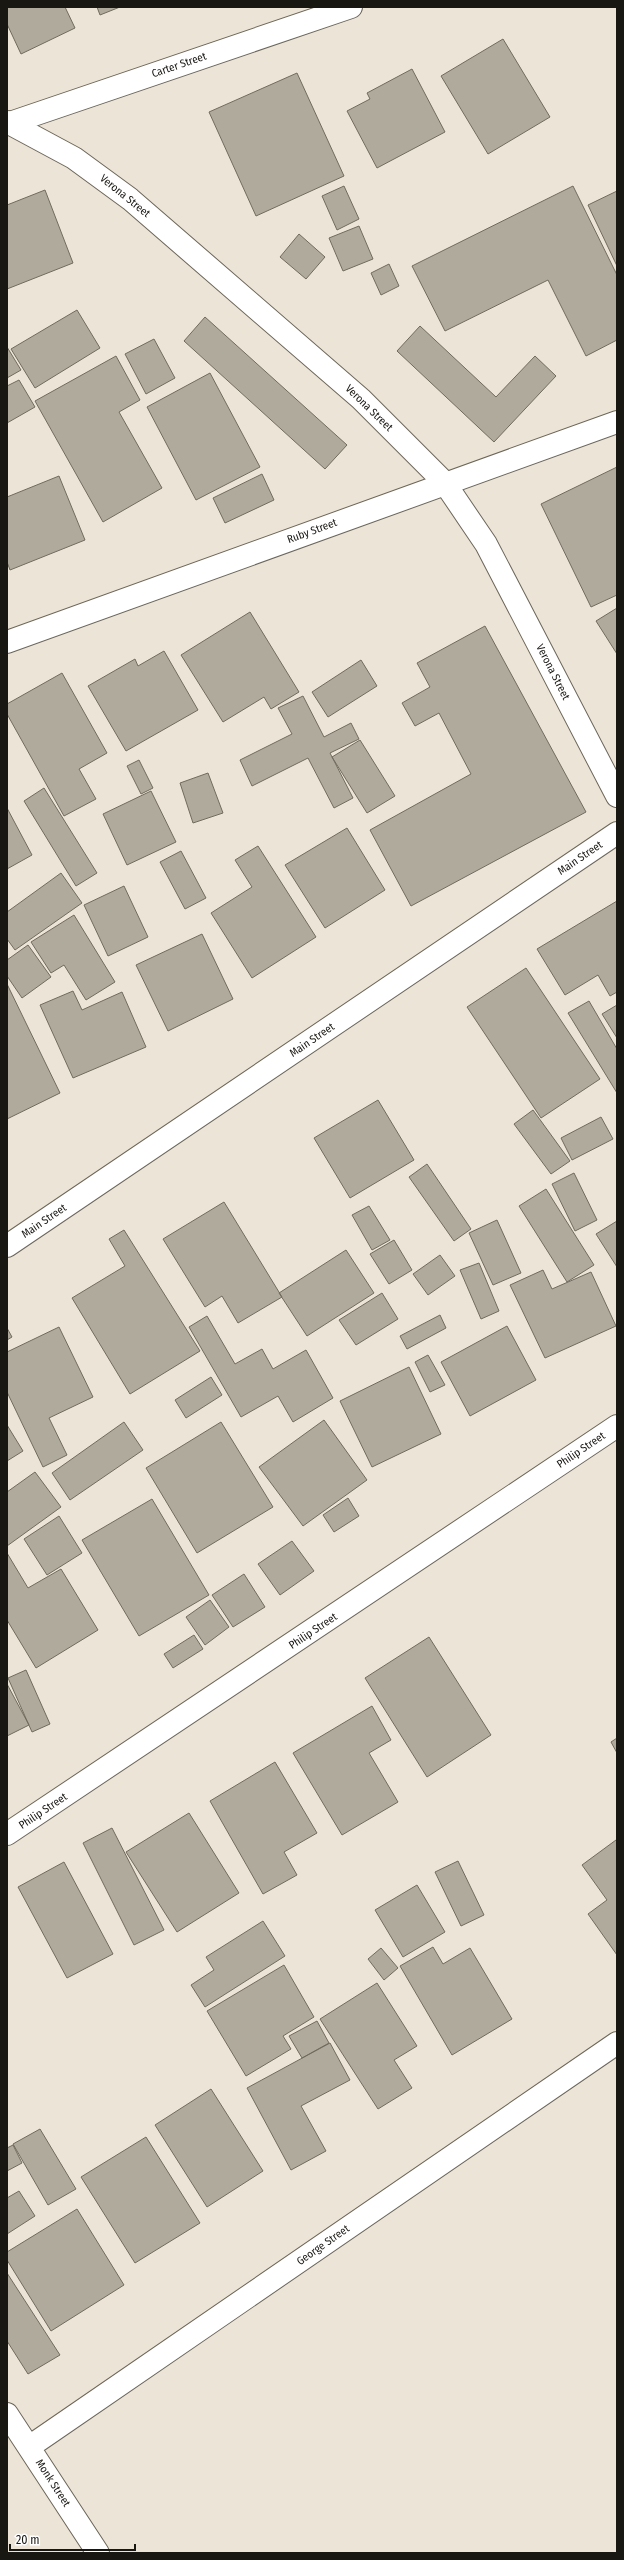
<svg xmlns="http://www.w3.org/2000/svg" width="624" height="2560" viewBox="0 0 624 2560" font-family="'Fira Sans Condensed',sans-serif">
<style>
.building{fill:#b0aa9d;stroke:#716b5f}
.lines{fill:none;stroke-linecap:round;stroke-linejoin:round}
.minor-casing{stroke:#6c665a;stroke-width:24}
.secondary-casing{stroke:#6c665a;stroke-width:24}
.minor{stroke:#fff;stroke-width:22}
.secondary{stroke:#fff;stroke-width:22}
.labels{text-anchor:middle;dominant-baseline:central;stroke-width:3;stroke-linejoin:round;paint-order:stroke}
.street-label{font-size:11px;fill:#191712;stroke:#fff}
</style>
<rect width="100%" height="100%" fill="#ece5d7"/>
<!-- building -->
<path class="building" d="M7,7H65L75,28L21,54L7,24Z
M97,7H120L100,15Z
M503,39L550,117L488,154L441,76Z
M412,69L445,132L377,168L347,111L370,99L367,93Z
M297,73L344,176L256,216L209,112Z
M344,186L359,219L337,230L322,196Z
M573,186L617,275V340L586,356L548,280L445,331L412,266Z
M45,190L73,263L7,289V205Z
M617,191V266L588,205Z
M359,226L373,259L343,271L329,238Z
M299,234L325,257L306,279L280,257Z
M389,264L399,286L381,295L371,273Z
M77,310L100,348L35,388L11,349Z
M205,317L347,445L325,469L184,341Z
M420,326L496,397L535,356L556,376L494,442L397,351Z
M154,339L175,378L146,394L125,354Z
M7,347L21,370L7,378Z
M116,356L140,400L119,412L162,488L103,522L35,401Z
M210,373L260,467L196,500L147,407Z
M19,380L35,407L7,423V386Z
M617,467V595L591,607L541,504Z
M262,474L274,500L225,523L213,498Z
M59,476L85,540L10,570L7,562V497Z
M617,608V654L596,621Z
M250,612L299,692L271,709L264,697L223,722L181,655Z
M485,626L586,812L411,906L370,830L471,774L439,713L415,726L402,703L430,687L417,663Z
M164,651L198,710L126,751L88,686L135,659L138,666Z
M361,660L377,686L328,717L312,692Z
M62,673L107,753L79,769L96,799L64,816L7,714V704Z
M303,696L324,737L351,723L359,739L330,753L353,798L334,808L308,758L252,786L240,760L292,734L278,708Z
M360,740L395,796L367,813L332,757Z
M139,760L153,788L141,794L127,766Z
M208,773L223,813L193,823L180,783Z
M44,788L97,873L76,886L24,801Z
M151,791L176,842L127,865L103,814Z
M7,808L32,855L7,869Z
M347,828L385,890L325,928L285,865Z
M258,846L316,937L252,978L211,913L252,887L235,860Z
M181,851L206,898L185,909L160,862Z
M61,873L82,903L15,950L7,939V912Z
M124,886L148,937L108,956L84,905Z
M617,901V992L610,996L598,975L565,995L537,949Z
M74,915L115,982L86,1000L64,965L51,973L31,942Z
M202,934L233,999L168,1031L136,965Z
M28,945L51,977L22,998L7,976V960Z
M526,968L600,1079L541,1118L467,1007Z
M7,984L60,1093L7,1119Z
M73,991L82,1010L122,992L146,1047L73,1078L40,1005Z
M589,1001L617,1049V1093L568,1013Z
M617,1005V1038L602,1014Z
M378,1100L414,1160L350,1198L314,1138Z
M533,1110L570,1161L551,1174L514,1124Z
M601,1117L613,1139L572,1160L561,1138Z
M427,1164L471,1229L454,1241L409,1177Z
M574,1173L597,1220L575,1231L552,1184Z
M546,1189L594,1265L567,1282L519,1206Z
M224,1202L282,1297L238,1323L222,1296L205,1307L163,1239Z
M369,1206L390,1240L372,1250L352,1215Z
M497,1220L521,1273L493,1285L469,1233Z
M617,1221V1267L596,1234Z
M124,1230L200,1351L130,1394L72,1298L125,1266L109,1239Z
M394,1240L412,1270L389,1284L370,1254Z
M346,1250L374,1293L307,1336L279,1293Z
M440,1255L455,1276L428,1295L413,1274Z
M479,1263L499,1311L481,1319L460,1270Z
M543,1270L552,1289L591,1272L616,1326L545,1358L510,1285Z
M382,1293L398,1319L356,1345L339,1320Z
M440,1315L446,1328L407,1349L400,1336Z
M207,1316L235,1364L262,1349L273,1369L306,1350L333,1398L293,1422L278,1396L241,1417L189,1327Z
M507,1326L536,1380L470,1416L441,1362Z
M59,1327L93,1397L49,1418L67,1455L43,1467L7,1392V1352Z
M7,1328L12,1337L7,1340Z
M428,1355L445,1385L430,1392L415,1362Z
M409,1367L441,1434L372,1467L340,1401Z
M211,1377L222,1395L186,1418L175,1400Z
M324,1420L367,1480L303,1526L259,1467Z
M124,1422L143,1450L70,1500L52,1473Z
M221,1422L273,1507L197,1553L146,1468Z
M7,1425L23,1451L7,1461Z
M35,1472L61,1507L7,1546V1492Z
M348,1498L359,1516L334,1532L323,1515Z
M152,1499L209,1595L139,1636L82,1540Z
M59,1516L82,1553L47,1575L24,1539Z
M292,1541L314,1571L280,1595L258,1564Z
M7,1553L28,1588L61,1569L98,1630L36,1668L7,1620Z
M244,1574L265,1607L233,1627L212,1595Z
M210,1600L229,1627L205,1645L186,1617Z
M194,1635L203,1649L173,1668L164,1654Z
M429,1637L491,1735L427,1777L365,1678Z
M26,1670L50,1724L32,1732L8,1678Z
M7,1684L29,1725L7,1736Z
M372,1706L391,1740L369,1753L398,1802L342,1835L293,1753Z
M617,1738V1753L611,1742Z
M275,1762L317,1833L284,1852L297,1875L263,1894L210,1801Z
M189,1813L239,1893L177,1932L126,1852Z
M112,1828L164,1930L134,1945L83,1843Z
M616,1840L617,1841V1955L588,1914L607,1900L582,1865Z
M458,1861L484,1915L461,1926L435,1872Z
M64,1862L113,1954L67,1978L18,1887Z
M417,1885L445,1932L403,1957L375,1910Z
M263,1921L285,1956L205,2007L191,1985L214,1970L206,1957Z
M433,1947L443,1964L470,1948L512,2019L452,2055L400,1966Z
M381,1948L398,1968L384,1980L368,1959Z
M284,1965L314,2017L283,2036L291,2049L246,2076L207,2011Z
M377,1983L417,2046L394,2060L412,2088L378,2109L320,2019Z
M317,2021L329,2043L302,2058L289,2036Z
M330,2043L350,2080L301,2106L326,2151L291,2170L247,2088Z
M211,2089L263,2171L207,2207L155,2125Z
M40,2129L76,2189L48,2205L13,2144Z
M146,2137L200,2223L135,2263L81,2177Z
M13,2145L22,2163L7,2171V2148Z
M19,2191L35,2216L7,2234V2198Z
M77,2209L124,2285L51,2331L7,2260V2252Z
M7,2273L60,2355L28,2374L7,2341Z"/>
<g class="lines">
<!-- minor casing -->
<g class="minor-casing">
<path id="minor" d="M7,124L351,7
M7,642L617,422
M7,1246L617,833
M7,1834L617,1426
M7,2414L98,2553
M29,2447L617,2043"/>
</g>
<!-- secondary casing -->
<g class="secondary-casing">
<path id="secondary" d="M7,122L74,158L130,199L361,399L444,482L486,544L617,796"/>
</g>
<!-- minor -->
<use href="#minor" class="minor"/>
<!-- secondary -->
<use href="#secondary" class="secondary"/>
</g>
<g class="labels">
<!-- street labels -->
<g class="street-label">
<text transform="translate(179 65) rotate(-19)">Carter Street</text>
<text transform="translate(125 196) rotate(39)">Verona Street</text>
<text transform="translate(369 408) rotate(44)">Verona Street</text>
<text transform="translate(312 531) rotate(-20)">Ruby Street</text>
<text transform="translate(553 672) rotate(63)">Verona Street</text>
<text transform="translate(580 858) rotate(-34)">Main Street</text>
<text transform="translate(312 1040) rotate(-34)">Main Street</text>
<text transform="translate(44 1221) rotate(-34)">Main Street</text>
<text transform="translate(581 1450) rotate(-34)">Philip Street</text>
<text transform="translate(313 1631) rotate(-34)">Philip Street</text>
<text transform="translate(43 1811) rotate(-34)">Philip Street</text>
<text transform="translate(323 2245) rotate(-35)">George Street</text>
<text transform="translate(53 2483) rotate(57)">Monk Street</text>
</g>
</g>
<!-- border -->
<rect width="624" height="2560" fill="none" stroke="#191712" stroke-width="16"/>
<!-- scale -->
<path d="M10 2544v6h125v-6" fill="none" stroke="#191712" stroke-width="2"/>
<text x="16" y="2544" font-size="12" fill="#191712" stroke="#ffffff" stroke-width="3" paint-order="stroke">20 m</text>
</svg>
